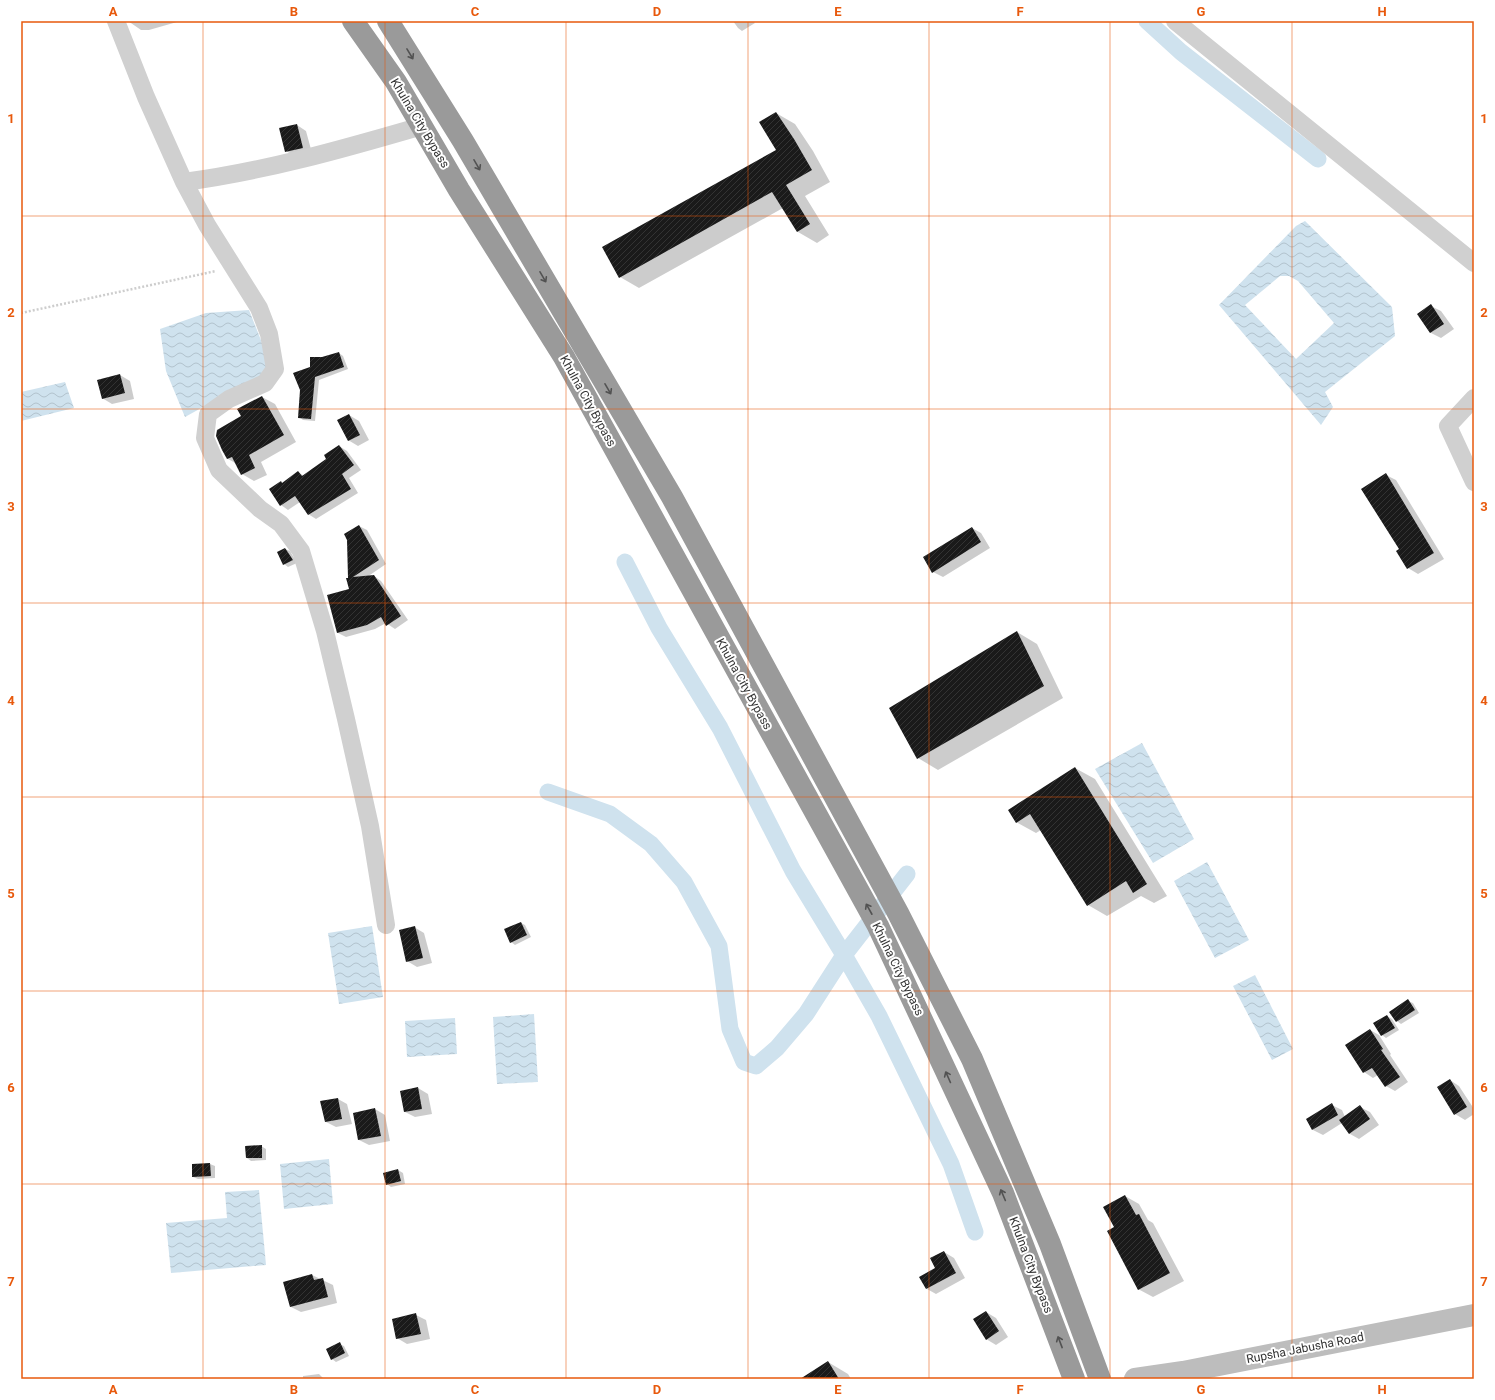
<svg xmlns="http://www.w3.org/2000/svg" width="1495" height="1400" viewBox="0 0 1495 1400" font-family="Roboto,sans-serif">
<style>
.water{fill:url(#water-waves);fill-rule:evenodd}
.shadow{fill:#0003}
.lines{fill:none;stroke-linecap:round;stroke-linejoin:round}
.canal{stroke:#cfe2ee;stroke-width:17}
.building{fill:url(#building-hatch)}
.path{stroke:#cdcdcd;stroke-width:2.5;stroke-dasharray:2 2;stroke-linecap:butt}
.street{stroke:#d0d0d0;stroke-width:18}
.secondary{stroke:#bdbdbd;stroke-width:22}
.highway{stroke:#9a9a9a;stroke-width:22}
.oneway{stroke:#525252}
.grid{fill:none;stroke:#e8590c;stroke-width:1;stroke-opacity:0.55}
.labels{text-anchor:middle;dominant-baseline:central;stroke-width:4;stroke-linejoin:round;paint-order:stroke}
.street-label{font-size:12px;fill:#333;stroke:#fff}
.neatline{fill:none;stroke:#e8590c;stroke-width:1.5}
.grid-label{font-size:13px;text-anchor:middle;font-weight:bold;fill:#e8590c}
</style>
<defs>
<pattern id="water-waves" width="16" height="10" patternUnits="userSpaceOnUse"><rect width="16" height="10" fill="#cfe2ee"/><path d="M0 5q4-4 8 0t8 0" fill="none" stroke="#b2c2cd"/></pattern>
<pattern id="building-hatch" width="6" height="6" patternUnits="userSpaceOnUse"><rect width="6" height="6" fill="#1a1a1a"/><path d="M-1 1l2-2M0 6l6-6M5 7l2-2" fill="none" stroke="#333"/></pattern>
</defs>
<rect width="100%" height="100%" fill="#fff"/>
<!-- water -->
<path class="water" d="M1305,221L1392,307L1395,336L1325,392L1333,407L1321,425L1219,305L1296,226ZM1280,276H1289L1298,281L1334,323L1296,359L1245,305Z
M249,310L270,363L261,381L232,391L185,417L166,371L160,329L206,313Z
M65,382L74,408L21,421V392Z
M1142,743L1194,839L1153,863L1095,769Z
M1207,862L1249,940L1215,958L1174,881Z
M372,926L383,997L339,1004L328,933Z
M1255,975L1293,1049L1272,1060L1233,986Z
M534,1014L538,1082L497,1084L493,1017Z
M455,1018L457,1054L407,1057L405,1021Z
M329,1159L333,1204L284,1209L280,1164Z
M259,1190L266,1265L171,1273L166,1223L227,1218L225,1192Z"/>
<!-- shadow -->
<path class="shadow" d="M128,21H176L177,22L149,30H141Z
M733,21H753L755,23L742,31L738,28Z
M776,113L795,124L813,151L830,182L805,196L829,235L817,243L798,232L783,208L639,288L620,277L777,150Z
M297,125L306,131L312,153L296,157L286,151Z
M1431,306L1441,311L1454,329L1441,338L1431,333L1418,314Z
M339,353L343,356L348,369L319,380L315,421L303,420L299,417L311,367L322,358Z
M120,375L130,381L134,399L112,404L102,398Z
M262,397L275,404L296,442L261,462L267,475L254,481L242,474L237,464L228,459L223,450L242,417Z
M349,415L359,421L369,440L358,446L348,440Z
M339,446L347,451L361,470L349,478L358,493L316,519L308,514L300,502L288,510L281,505L283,484L298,472L304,476L328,459Z
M1386,475L1396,480L1444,559L1418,574L1408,568L1397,551L1400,549Z
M359,526L367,530L386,564L367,577L374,576L381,581L408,620L395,629L386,623L375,629L346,637L338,633L350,590L349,578Z
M972,528L981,533L990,548L943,577L933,572Z
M285,549L290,551L297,563L288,567L284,564Z
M1017,632L1037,644L1063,698L938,770L918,758Z
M1075,768L1095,779L1167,896L1154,903L1141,896L1107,916L1088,905L1041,830L1036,833L1016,822Z
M521,923L525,925L531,937L515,945L511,942Z
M414,927L424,933L432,963L417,967L407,961Z
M1408,1001L1413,1003L1419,1013L1401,1024L1397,1021Z
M1387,1016L1392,1019L1399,1030L1386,1038L1382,1035Z
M1370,1030L1379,1035L1391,1054L1390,1055L1408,1082L1395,1091L1386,1086L1378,1075L1373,1078L1364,1072L1346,1045Z
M1450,1080L1459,1086L1474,1109V1114L1465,1120L1455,1114Z
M418,1088L428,1094L432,1114L415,1117L405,1112Z
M338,1099L347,1104L352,1124L336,1127L326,1122Z
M1332,1105L1342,1110L1345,1117L1360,1107L1370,1112L1379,1125L1359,1139L1350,1134L1342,1123L1323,1135L1313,1130L1307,1120Z
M375,1109L385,1115L390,1141L369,1145L359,1140Z
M261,1146L266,1149V1160L251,1161L247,1158Z
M210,1164L215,1166V1178L198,1179L193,1177V1165Z
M398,1170L403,1173L405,1184L391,1187L387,1184Z
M1125,1196L1139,1204L1148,1220L1153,1223L1184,1281L1153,1297L1138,1289L1115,1227Z
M944,1252L954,1258L965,1278L936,1294L927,1289Z
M312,1275L333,1285L337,1303L301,1312L291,1307Z
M986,1312L996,1318L1008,1337L996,1345L986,1339Z
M416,1315L426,1320L430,1339L407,1344L397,1338Z
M339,1344L344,1346L349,1356L336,1362L332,1359Z
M828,1362L848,1374L851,1379H801Z
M319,1374L324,1379H303V1376Z"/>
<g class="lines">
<!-- canal -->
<path class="canal" d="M1147,21L1181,52L1318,159
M625,562L659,628L720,728L793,871L844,955L879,1016L951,1164L975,1232
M548,792L610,814L651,844L684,882L719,946L730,1029L744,1062L756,1066L777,1048L806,1014L844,955L907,874"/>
</g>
<!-- building -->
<path class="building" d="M776,112L794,139L812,170L786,185L810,224L797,232L772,192L619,278L602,247L776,150L759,122Z
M297,124L303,148L285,152L279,128Z
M1431,304L1444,324L1430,333L1417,314Z
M339,352L344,367L315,377L311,419L298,418L300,390L293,373L310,367V357H322Z
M120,374L125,393L102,399L97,380Z
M262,396L284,435L249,455L255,468L241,475L232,457L227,459L222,450L216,436L217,430L241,416L237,409Z
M349,414L360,435L348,441L337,420Z
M339,445L354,465L342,474L351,489L308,515L295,496L280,506L269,489L281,481L282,483L298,471L302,476L326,459L324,455Z
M1386,473L1434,553L1407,569L1396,551L1399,549L1361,489Z
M359,525L379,560L353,577L374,575L401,616L386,626L381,617L367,625L337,633L327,595L349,589L346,578H348L347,540L344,534Z
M972,527L981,542L932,573L923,557Z
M285,548L293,560L283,565L277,552Z
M1017,631L1044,686L917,759L889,708Z
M1075,767L1147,884L1133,893L1126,881L1087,906L1030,814L1016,823L1008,810Z
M521,922L527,935L510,943L504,929Z
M415,926L423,958L406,962L399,930Z
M1408,999L1415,1010L1396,1022L1389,1012Z
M1387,1015L1395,1028L1381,1036L1373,1023Z
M1370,1029L1383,1049L1381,1050L1400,1077L1385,1087L1372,1068L1363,1073L1345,1045Z
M1450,1079L1467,1107L1454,1115L1437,1087Z
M418,1087L422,1109L404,1112L400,1091Z
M338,1098L342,1119L325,1122L320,1101Z
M1332,1103L1338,1115L1312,1130L1306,1119Z
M1360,1105L1370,1119L1349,1134L1339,1120Z
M375,1108L381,1136L358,1140L353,1113Z
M262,1145V1158H246L245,1146Z
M210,1163L211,1176L192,1177V1164Z
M398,1169L401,1181L386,1185L383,1173Z
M1125,1195L1136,1215L1139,1214L1170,1273L1138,1290L1107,1231L1114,1227L1103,1207Z
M944,1251L956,1273L926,1289L919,1277L935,1268L930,1258Z
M312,1274L314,1280L323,1278L328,1297L290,1307L283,1282Z
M986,1311L999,1331L986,1340L973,1319Z
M416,1313L421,1334L396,1339L392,1319Z
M340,1342L345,1353L331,1360L326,1349Z
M828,1361L839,1379H800Z"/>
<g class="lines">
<!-- path -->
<path class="path" d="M21,313L216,271"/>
<!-- street -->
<path class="street" d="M116,21L146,97L184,182L207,225L259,308L269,334L275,369L265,383L229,399L208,414L205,438L219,470L260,509L281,524L301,551L325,631L346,719L370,826L386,925
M1175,21L1474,263
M184,182C266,171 343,149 422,126
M1474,398L1448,426L1474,482"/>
<!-- secondary -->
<path class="secondary" d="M1135,1379L1183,1372L1474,1315"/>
<!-- highway -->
<path class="highway" d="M353,21L396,82L459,190L564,357L878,926L1003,1193L1074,1379
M388,21L463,141L672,497L898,913L972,1059L1050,1244L1100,1379"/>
</g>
<!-- one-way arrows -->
<defs><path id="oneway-shaft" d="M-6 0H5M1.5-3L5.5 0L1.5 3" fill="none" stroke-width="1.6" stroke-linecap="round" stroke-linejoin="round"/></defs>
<g class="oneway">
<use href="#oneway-shaft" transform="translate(410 54) rotate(59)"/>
<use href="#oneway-shaft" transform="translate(477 165) rotate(60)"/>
<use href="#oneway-shaft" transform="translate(543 277) rotate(60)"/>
<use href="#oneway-shaft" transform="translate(608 389) rotate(60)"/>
<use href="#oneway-shaft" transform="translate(869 909) rotate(-119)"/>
<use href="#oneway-shaft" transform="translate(948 1077) rotate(-114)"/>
<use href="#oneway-shaft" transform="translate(1003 1195) rotate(-113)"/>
<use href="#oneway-shaft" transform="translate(1060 1342) rotate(-111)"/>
</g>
<!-- grid -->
<path class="grid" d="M203,21V1379M385,21V1379M566,21V1379M748,21V1379M929,21V1379M1110,21V1379M1292,21V1379M21,216H1474M21,409H1474M21,603H1474M21,797H1474M21,991H1474M21,1184H1474"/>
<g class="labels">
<!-- street labels -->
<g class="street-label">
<text transform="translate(420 123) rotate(59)">Khulna City Bypass</text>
<text transform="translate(588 401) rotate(61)">Khulna City Bypass</text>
<text transform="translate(744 684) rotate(61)">Khulna City Bypass</text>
<text transform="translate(898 969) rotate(64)">Khulna City Bypass</text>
<text transform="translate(1031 1265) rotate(69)">Khulna City Bypass</text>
<text transform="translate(1305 1348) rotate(-11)">Rupsha Jabusha Road</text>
</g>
</g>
<!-- border -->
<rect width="1495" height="1400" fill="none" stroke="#ffffff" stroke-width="44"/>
<rect x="22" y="22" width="1451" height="1356" class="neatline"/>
<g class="grid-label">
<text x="113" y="16">A</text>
<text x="294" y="16">B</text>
<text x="475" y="16">C</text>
<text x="657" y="16">D</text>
<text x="838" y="16">E</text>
<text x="1020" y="16">F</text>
<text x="1201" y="16">G</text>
<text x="1382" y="16">H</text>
<text x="11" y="123">1</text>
<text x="1484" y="123">1</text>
<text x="11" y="317">2</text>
<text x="1484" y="317">2</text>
<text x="11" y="511">3</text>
<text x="1484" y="511">3</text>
<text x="11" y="705">4</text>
<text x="1484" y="705">4</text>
<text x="11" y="898">5</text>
<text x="1484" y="898">5</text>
<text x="11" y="1092">6</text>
<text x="1484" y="1092">6</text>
<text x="11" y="1286">7</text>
<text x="1484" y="1286">7</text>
<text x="113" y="1394">A</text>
<text x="294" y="1394">B</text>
<text x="475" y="1394">C</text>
<text x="657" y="1394">D</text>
<text x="838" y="1394">E</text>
<text x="1020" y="1394">F</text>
<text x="1201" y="1394">G</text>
<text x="1382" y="1394">H</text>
</g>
</svg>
